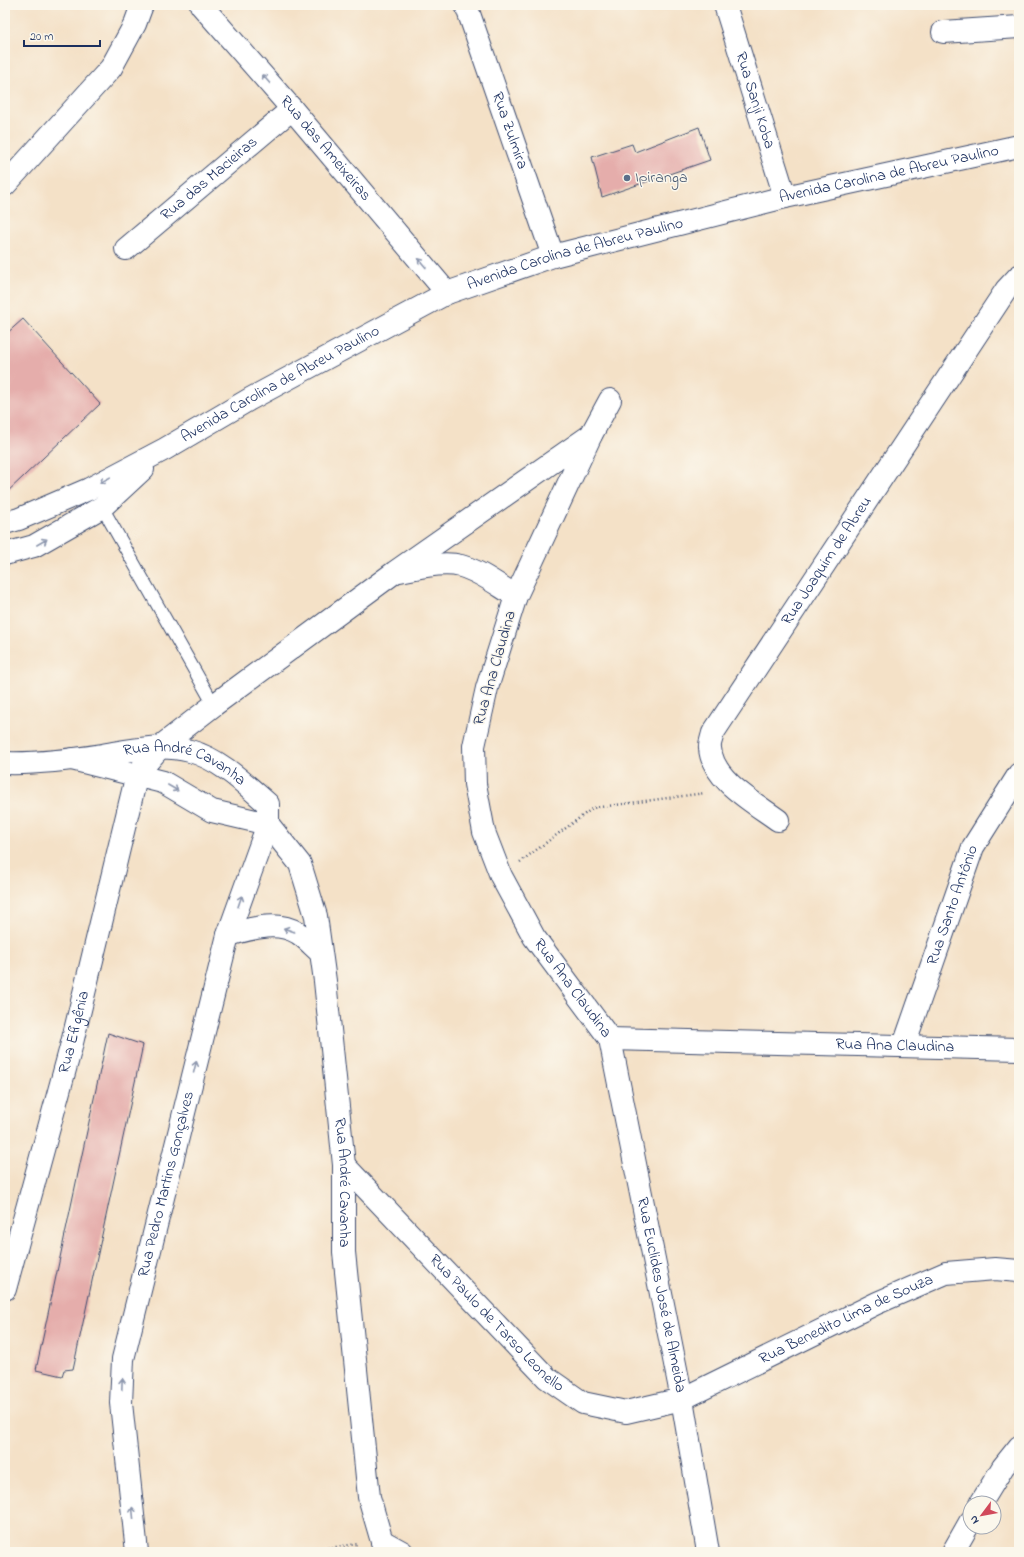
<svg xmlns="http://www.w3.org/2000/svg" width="1024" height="1557" viewBox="0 0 1024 1557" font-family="'Indie Flower',sans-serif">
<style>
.building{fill:#e5adab}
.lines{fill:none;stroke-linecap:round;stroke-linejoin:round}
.lane-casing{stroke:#3c4a6e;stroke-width:14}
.street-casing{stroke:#3c4a6e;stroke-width:24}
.secondary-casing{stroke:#3c4a6e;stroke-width:24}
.primary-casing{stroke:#3c4a6e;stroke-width:24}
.path{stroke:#3c4a6e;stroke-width:2.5;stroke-dasharray:1 3;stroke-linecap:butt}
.lane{stroke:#fff;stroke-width:12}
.street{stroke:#fff;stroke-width:22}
.secondary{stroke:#fff;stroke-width:22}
.primary{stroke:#fff;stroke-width:22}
.oneway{stroke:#8d97ae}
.service-dot{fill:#5c6f8a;stroke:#fbf7ec;stroke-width:1.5}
.labels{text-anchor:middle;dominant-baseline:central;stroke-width:3;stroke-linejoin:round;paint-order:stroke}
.street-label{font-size:16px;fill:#1b2f5e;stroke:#fbf7ec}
.service-label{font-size:16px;fill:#4e5e75;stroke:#fbf7ec;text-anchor:start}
</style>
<rect width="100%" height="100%" fill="#fbf7ec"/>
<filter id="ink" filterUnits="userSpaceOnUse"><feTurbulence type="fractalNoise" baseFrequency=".025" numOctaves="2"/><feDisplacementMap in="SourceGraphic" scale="8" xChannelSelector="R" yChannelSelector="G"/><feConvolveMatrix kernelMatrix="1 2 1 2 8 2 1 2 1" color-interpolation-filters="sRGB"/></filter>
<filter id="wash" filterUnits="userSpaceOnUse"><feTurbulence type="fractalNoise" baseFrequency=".012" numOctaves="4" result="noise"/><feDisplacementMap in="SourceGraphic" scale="16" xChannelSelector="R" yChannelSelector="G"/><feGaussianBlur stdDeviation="0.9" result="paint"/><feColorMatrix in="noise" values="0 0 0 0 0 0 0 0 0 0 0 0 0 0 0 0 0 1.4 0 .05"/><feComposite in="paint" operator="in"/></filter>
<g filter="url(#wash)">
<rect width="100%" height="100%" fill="#f4e1c7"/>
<g id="blocks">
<!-- building -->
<path class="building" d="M699,127L710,160L602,197L592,157L632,144L635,152Z
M23,319L100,404L5,494V335Z
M108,1033L143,1045L73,1369L64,1370L62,1376L36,1370Z"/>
</g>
</g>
<g filter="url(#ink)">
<use href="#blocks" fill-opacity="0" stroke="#3c4a6e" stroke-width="1"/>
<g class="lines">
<!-- lane casing -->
<g class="lane-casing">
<path id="lane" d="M102,507L214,705"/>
</g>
<!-- street casing -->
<g class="street-casing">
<g id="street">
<path id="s1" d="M201,5L292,109L447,293"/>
<path id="s2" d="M466,5L553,256"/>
<path id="s3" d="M725,5L785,197"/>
<path d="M943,32L1019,27"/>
<path id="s4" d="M126,249L292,109"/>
<path id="s5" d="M591,435L516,596L487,688L474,746L475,784L484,832L501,876L534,937L610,1039L682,1399L708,1552"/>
<path d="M400,571C419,568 442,561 461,566C480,571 499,586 516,596"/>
<path id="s6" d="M778,820C755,803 712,780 710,748C709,744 712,738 713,733L1006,290L1019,276"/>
<path d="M228,935C251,929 276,920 298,933C306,938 313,946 320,952"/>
<path id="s7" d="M610,1039L1019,1049"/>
<path id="s8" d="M904,1045L973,847L1019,774"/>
<path id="s9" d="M344,1165L547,1378L583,1403L626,1412L682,1399L877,1303L946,1273L995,1269L1019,1271"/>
<path id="s10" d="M5,1289L71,1047L137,774L161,746L214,705L395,572L591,435L610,400"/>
<path d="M981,1503L1003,1467L1019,1447"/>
<path d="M382,1541L402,1552"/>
<path id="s11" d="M137,1552L121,1403L123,1359L228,935L268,824"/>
<path d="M953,1552L970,1522"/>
</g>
</g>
<!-- secondary casing -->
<g class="secondary-casing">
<g id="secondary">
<path id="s12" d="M72,759L163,782L212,811L268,824L300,864L316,916L325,981L344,1165V1252L369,1497L385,1552"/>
<path id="s13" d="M5,763C37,764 70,760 102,755C132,750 160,743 190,751C220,759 245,784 268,804V824"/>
</g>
</g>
<!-- primary casing -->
<g class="primary-casing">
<g id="primary">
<path d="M5,185L111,68L135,24L142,5"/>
<path id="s14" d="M5,523L19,519L89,489L165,449L250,399L447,293L553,256L785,197L1019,146"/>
<path d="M5,554L34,546L102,507L143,469"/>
</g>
</g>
<!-- path -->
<path class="path" d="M520,862L593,808L705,793
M296,1552L358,1544"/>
<!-- lane -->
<use href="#lane" class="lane"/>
<!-- street -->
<use href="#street" class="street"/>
<!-- secondary -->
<use href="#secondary" class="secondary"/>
<!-- primary -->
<use href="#primary" class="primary"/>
</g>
<!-- one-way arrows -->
<defs><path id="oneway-shaft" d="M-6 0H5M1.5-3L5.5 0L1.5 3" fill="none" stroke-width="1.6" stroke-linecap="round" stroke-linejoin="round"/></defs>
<g class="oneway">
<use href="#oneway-shaft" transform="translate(266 79) rotate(-131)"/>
<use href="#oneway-shaft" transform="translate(422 263) rotate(-130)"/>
<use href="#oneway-shaft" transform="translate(105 480) rotate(152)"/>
<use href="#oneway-shaft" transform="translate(42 542) rotate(-30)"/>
<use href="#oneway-shaft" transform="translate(173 788) rotate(30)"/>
<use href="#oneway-shaft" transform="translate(240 901) rotate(-71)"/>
<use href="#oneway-shaft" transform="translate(289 930) rotate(-161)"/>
<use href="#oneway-shaft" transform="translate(195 1067) rotate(-76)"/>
<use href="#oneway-shaft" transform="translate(122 1384) rotate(-88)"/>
<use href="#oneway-shaft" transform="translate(133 1513) rotate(-96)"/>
</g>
</g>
<!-- markers -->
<circle class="service-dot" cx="627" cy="178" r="4"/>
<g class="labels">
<!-- street labels -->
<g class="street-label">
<text stroke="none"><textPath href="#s3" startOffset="100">Rua Sanji Koba</textPath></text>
<text stroke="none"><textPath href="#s2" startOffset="133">Rua Zulmira</textPath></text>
<text stroke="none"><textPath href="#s1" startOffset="190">Rua das Ameixeiras</textPath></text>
<text stroke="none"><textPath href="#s14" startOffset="957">Avenida Carolina de Abreu Paulino</textPath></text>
<text stroke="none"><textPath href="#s4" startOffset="109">Rua das Macieiras</textPath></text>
<text stroke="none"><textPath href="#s14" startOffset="633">Avenida Carolina de Abreu Paulino</textPath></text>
<text stroke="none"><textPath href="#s14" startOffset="309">Avenida Carolina de Abreu Paulino</textPath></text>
<text stroke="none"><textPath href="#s6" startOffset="324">Rua Joaquim de Abreu</textPath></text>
<text transform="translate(495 668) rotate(-74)">Rua Ana Claudina</text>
<text stroke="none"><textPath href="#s13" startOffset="184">Rua André Cavanha</textPath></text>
<text stroke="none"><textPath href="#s8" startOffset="148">Rua Santo Antônio</textPath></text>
<text stroke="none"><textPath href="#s5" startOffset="601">Rua Ana Claudina</textPath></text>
<text stroke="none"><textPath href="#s10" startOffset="266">Rua Efigênia</textPath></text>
<text stroke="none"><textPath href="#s7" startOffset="285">Rua Ana Claudina</textPath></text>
<text stroke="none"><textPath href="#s12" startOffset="582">Rua André Cavanha</textPath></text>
<text stroke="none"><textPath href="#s11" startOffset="374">Rua Pedro Martins Gonçalves</textPath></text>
<text stroke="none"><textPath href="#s5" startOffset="925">Rua Euclides José de Almeida</textPath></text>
<text stroke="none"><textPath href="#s9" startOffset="622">Rua Benedito Lima de Souza</textPath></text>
<text stroke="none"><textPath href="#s9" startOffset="220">Rua Paulo de Tarso Leonello</textPath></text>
</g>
<!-- service labels -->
<g class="service-label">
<text x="635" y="178">Ipiranga</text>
</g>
</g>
<!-- margin -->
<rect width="1024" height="1557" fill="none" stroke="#fbf7ec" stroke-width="20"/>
<!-- north arrow -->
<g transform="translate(982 1515) rotate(238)"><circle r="19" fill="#fbf7ec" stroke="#a1a7b3"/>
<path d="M0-3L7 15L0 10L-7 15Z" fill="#d1495b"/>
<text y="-6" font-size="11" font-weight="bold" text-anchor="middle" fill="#1b2f5e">N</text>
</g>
<!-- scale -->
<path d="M24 40v6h76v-6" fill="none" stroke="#1b2f5e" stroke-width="2"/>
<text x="30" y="40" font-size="12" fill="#1b2f5e" stroke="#fbf7ec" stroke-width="3" paint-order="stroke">20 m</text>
</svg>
